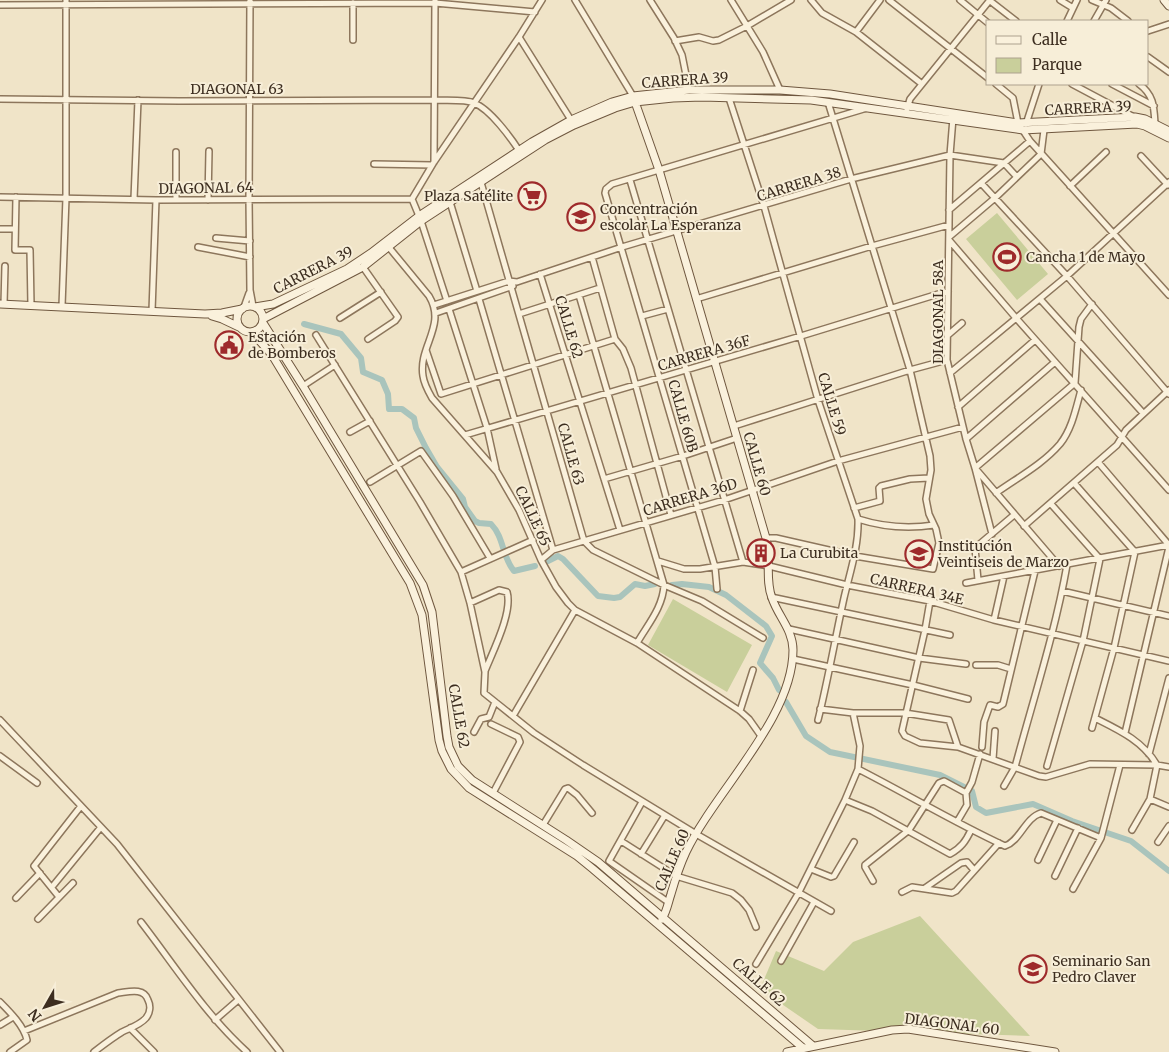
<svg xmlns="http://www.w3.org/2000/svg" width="1169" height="1052" viewBox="0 0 1169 1052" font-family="Merriweather,serif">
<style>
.green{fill:#c9cf9b}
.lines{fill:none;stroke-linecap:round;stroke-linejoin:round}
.canal{stroke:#a9c4bc;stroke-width:6}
.street-casing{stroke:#8d765c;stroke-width:8}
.secondary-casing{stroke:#6f573f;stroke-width:9}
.street{stroke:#faf1dc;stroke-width:5}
.secondary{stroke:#faf1dc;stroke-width:7}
.labels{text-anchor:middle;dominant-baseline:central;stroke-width:4;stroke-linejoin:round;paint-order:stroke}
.street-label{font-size:14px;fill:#3d2e20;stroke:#f7eed8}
.poi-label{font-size:14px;fill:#3d2e20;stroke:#f7eed8;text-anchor:start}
</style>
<rect width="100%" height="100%" fill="#f0e4c8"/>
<!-- green -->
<path class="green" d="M997,213L1048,274L1017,300L966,239Z
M673,599L752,645L727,692L648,645Z
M920,916L1030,1036L818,1029L760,989L776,951L824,971L853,942Z"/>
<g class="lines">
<!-- canal -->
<path class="canal" d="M304,324L341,334L361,358L363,372L382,380L388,394L389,409H402L414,418L416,428L426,448L437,467L463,499L465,507L475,521L479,523L491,524C504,537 502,557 514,571L535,566
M548,561L558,556L563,559L598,596L614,598L620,597L635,584L645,586L655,584
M672,585L682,584L709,587L726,595L766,626L772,636L760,663L773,678L779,690
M786,702L806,736L830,752L940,775L972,791L976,807L986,813L1033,804L1072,821L1131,841L1169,871"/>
<!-- street casing -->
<g class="street-casing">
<path id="street" d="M250,0L249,199L250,290L253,306
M575,0L633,96
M650,0L674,38L682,55L689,90
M731,0L763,52L780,90
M811,0L822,13L856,32L922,84
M889,0L988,78
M960,0L988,23
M989,0L1016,21
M1060,0L1073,8
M1092,0L1111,8L1128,21
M353,3V40
M0,5L435,3L535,12
M1067,21L1077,0
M1094,21L1106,0
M1148,31L1169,24
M856,32L880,0
M519,37L571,120
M675,41L699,37L713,41L719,40L747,26L791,0
M1148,57L1169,72
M996,84L1013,98L1018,123L1030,141L1169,295
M1072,84L1134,117
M1112,84L1154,106
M1139,84C1154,95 1154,107 1155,124
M729,98L764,206L818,400L858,519C859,546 850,572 844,598C835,639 828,680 818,720
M0,99L179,101L434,100C445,101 465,99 474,103C490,109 511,138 520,152
M907,109L910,99L990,0
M953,118L950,155L947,360L966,439L975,468L992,534
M1026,124L1039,84
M1041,154L1044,130
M1141,156L1168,185
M434,162L435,0
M374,164L432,165
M480,179L584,541L593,550L664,585L702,601L763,638
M630,180L743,562
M981,183L1067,276L1169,394
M1070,186L1106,152
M0,197L156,200L412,199
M16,197L15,250H30L31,305
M134,199L138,100
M176,200V152
M208,200L209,151
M450,202L477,291
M949,210L1030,141
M419,216L412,199L434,162L519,37L542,0
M421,221L447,301
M0,229H15
M949,237L995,198L1041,154
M216,238L250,241
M949,240L1016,318L1169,490
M387,245L429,296C447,326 418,346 423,376C424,384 428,391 432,398L497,472L519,510L541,560L556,587L568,603L575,610L637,643L740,711L749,719L761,736
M198,247L250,257
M592,257L615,339L623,349L631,368L671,515
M363,267L398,317L395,321L368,339
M540,274L620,530
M579,295L664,585C663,607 648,624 637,643
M479,299L553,550
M696,299L872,246L949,225
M1040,299L1143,413
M4,304L5,266
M434,305L509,281L517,282L622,247L851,179L950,155L1004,163L1017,177
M62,306L66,198V0
M244,307L249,293
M449,309L487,428L496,469
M152,311L156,200
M436,313L513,286
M519,314L600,288
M642,316L668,309
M340,318L381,292
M316,335L420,502L461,572L470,603L485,672L484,693L534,733L583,765L696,834L831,911
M948,335L962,323
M426,350L441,394L615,339
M950,373L1067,276L1169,182
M303,386L335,365
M958,407L1035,340
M734,426L910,370L947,360
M350,432L370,421
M465,435L801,336L948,291
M966,439L1055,362
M1098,462L1169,545
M604,479L683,456L737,438
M370,482L421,451L453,496L490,558
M1074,483L1135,552L1114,648L1092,728
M996,493C1017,478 1043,464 1060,444C1072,429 1076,408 1081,390
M854,508L880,501L879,488L881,486L910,479L929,478
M858,519C883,527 908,529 934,525
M1024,526L1117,445L1126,430L1169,390
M766,538H776L855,556L933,569L939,543L936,529L929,514L926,499L931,470L930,456L910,370L828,102
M541,560L553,550L724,500L838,461L963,427
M658,561L684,569H700L743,562L769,566L847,585L930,601L994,620L1169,661
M1059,566L975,468L1075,383L1079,327L1081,319L1092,304
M461,572L533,540
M978,580L975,548L1014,515
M966,583L1169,545
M717,589L715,567L605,193L606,189L612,184L867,108
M1062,591L1169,616
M771,597L950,635
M930,601L925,630L902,731L905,736L920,743L958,747L1039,776L1046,777L1090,764L1157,765L1169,767
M470,603L499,590L507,592C513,612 493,651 485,671
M994,620L1004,576
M789,629L919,658L966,664
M793,659L913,685L968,699
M976,665H998L1011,669
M820,709L853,713H905L949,720L958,747
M740,711L753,670
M513,716L575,610
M1095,718C1119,730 1143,741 1157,765L1150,799L1132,830
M0,720L117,844L280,1052
M491,724L518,737L520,742L493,793
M474,732L481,719L489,717L495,702
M1125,733L1169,547
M982,747L984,722L990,705L998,707L1003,704L1035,571
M1149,754L1169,678
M0,756L37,783
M993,759L995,731
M1047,766L1083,641L1100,559L1051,504
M858,769C907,794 955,823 1005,846C1020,841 1025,818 1041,813L1101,838
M1004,786L1015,767C1033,700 1055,633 1067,565
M1150,799L1169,807
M845,800L872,811L950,854C961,848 966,841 971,830
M642,802L609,861L668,902
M957,822L967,805L966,793L972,782L980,754
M543,825L565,789L568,788L577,795L592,813
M621,841L676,876L732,893L741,900L749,910L756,927
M1158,842L1169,826
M641,854L665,815
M1038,860L1057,820
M811,869L831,877L834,876L854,842
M1055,876L1078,828
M873,881L865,867V865L909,830L939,783L944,781L966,793
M52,887L101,827
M925,888L961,863L967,862L974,870
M1073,889L1101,838L1120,765
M902,892L912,887L952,893L956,891L999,843
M59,897L34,866L81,806
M16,898L40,873
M38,919L73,883
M141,922C175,966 205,1014 247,1052
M781,961L814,902
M756,964L798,894L845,800L858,769L860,746L853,713
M0,1002C10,1012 24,1026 27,1040L10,1052
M215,1020L238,1000
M0,1025L13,1017
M130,1028L154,1052
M24,1031L118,993C128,992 144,987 148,1000C151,1006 150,1013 146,1018C140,1025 130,1028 122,1032C112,1038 103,1045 94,1052"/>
</g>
<!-- secondary casing -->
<g class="secondary-casing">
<path id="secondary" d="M1164,0L1169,6
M634,99L659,170L766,538C771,558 765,581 772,598C778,616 793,630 793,650C793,718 716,790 686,852C680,865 675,880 671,894C668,903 667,911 662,919
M0,304L205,314L222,313L242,309
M237 319a13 13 0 1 1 26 0a13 13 0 1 1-26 0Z
M255,307L273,304L347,269L371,253L419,216L532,142L571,120L612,102L633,96L689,90H780L830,94L1018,123L1135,117L1145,119L1169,131
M212,316L222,319L239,327
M263,319L363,267L421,221L545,140L574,125L615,108L635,102L673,98L702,97L811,100L1023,130L1137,124L1145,126L1169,138
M263,323L303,386L423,585L432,612L447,736L449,747L458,766L472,780L566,840L598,862L813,1046
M252,332L272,355L410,583L422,615L439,740L442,751L451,769L469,788L577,856L593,869L803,1048
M787,1052L892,1030L908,1029L1055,1052"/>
</g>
<!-- street -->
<use href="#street" class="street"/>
<!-- secondary -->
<use href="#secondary" class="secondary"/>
</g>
<!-- icons -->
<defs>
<g id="supermarket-ring" transform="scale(1.4375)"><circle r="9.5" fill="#f7eed8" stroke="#9e2a2b" stroke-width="1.5"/><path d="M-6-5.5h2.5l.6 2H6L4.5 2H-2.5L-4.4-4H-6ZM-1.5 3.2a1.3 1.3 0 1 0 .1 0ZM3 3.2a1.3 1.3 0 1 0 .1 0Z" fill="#9e2a2b"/></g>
<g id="school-ring" transform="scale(1.4375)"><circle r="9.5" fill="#f7eed8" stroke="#9e2a2b" stroke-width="1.5"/><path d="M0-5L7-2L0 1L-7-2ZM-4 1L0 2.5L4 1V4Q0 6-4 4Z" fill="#9e2a2b"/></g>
<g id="stadium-ring" transform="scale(1.4375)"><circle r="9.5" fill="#f7eed8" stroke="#9e2a2b" stroke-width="1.5"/><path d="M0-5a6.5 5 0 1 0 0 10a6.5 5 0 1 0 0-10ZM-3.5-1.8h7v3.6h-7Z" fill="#9e2a2b"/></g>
<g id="civic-ring" transform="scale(1.4375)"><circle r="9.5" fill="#f7eed8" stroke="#9e2a2b" stroke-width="1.5"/><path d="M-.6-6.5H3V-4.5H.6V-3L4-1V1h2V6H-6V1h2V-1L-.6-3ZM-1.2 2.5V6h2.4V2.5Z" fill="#9e2a2b"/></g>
<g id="building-ring" transform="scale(1.4375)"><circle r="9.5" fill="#f7eed8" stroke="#9e2a2b" stroke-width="1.5"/><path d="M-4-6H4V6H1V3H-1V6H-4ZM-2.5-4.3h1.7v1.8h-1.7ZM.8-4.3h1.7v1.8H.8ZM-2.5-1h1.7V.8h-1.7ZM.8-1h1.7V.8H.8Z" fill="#9e2a2b"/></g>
</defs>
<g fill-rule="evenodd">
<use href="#supermarket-ring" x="532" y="196"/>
<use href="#school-ring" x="581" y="217"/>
<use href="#stadium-ring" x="1007" y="257"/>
<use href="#civic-ring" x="229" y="345"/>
<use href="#building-ring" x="761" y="553"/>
<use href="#school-ring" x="919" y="554"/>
<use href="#school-ring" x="1033" y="969"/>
</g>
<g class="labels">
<!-- street labels -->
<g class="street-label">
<text transform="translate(685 80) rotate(-4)">CARRERA 39</text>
<text x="237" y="89">DIAGONAL 63</text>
<text transform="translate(1088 108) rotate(-3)">CARRERA 39</text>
<text transform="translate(799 184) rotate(-17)">CARRERA 38</text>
<text transform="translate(206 188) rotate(-1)">DIAGONAL 64</text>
<text transform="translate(313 270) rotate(-27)">CARRERA 39</text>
<text transform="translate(938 312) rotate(-90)">DIAGONAL 58A</text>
<text transform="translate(569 327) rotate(73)">CALLE 62</text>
<text transform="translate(704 353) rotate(-16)">CARRERA 36F</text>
<text transform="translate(832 404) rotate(73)">CALLE 59</text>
<text transform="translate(683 416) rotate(74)">CALLE 60B</text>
<text transform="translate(571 454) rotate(74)">CALLE 63</text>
<text transform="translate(757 464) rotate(74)">CALLE 60</text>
<text transform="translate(690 497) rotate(-17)">CARRERA 36D</text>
<text transform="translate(533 516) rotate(65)">CALLE 65</text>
<text transform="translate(917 589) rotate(13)">CARRERA 34E</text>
<text transform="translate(459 716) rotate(80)">CALLE 62</text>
<text transform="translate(672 860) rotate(-67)">CALLE 60</text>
<text transform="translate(759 982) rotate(41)">CALLE 62</text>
<text transform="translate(952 1024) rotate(7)">DIAGONAL 60</text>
</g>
<!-- poi labels -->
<g class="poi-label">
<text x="513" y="196" text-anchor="end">Plaza Satélite</text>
<text x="600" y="209">Concentración<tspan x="600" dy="16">escolar La Esperanza</tspan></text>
<text x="1026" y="257">Cancha 1 de Mayo</text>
<text x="248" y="337">Estación<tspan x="248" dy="16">de Bomberos</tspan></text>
<text x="938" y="546">Institución<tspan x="938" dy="16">Veintiseis de Marzo</tspan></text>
<text x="780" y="553">La Curubita</text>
<text x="1052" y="961">Seminario San<tspan x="1052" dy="16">Pedro Claver</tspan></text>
</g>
</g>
<!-- legend -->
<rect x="986" y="20" width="162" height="65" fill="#f7eed8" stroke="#ada18e"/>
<rect x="996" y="36" width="25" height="8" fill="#faf1dc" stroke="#ada18e"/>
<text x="1032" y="45" font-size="15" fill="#3d2e20">Calle</text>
<rect x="996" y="58" width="25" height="15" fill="#c9cf9b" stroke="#ada18e"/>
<text x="1032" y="70" font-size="15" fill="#3d2e20">Parque</text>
<!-- north arrow -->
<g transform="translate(45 1007) rotate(231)" stroke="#f7eed8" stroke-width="4" paint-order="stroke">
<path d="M0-4L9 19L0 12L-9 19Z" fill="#3d2e20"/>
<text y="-8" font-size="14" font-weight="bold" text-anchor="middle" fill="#3d2e20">N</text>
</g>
</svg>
